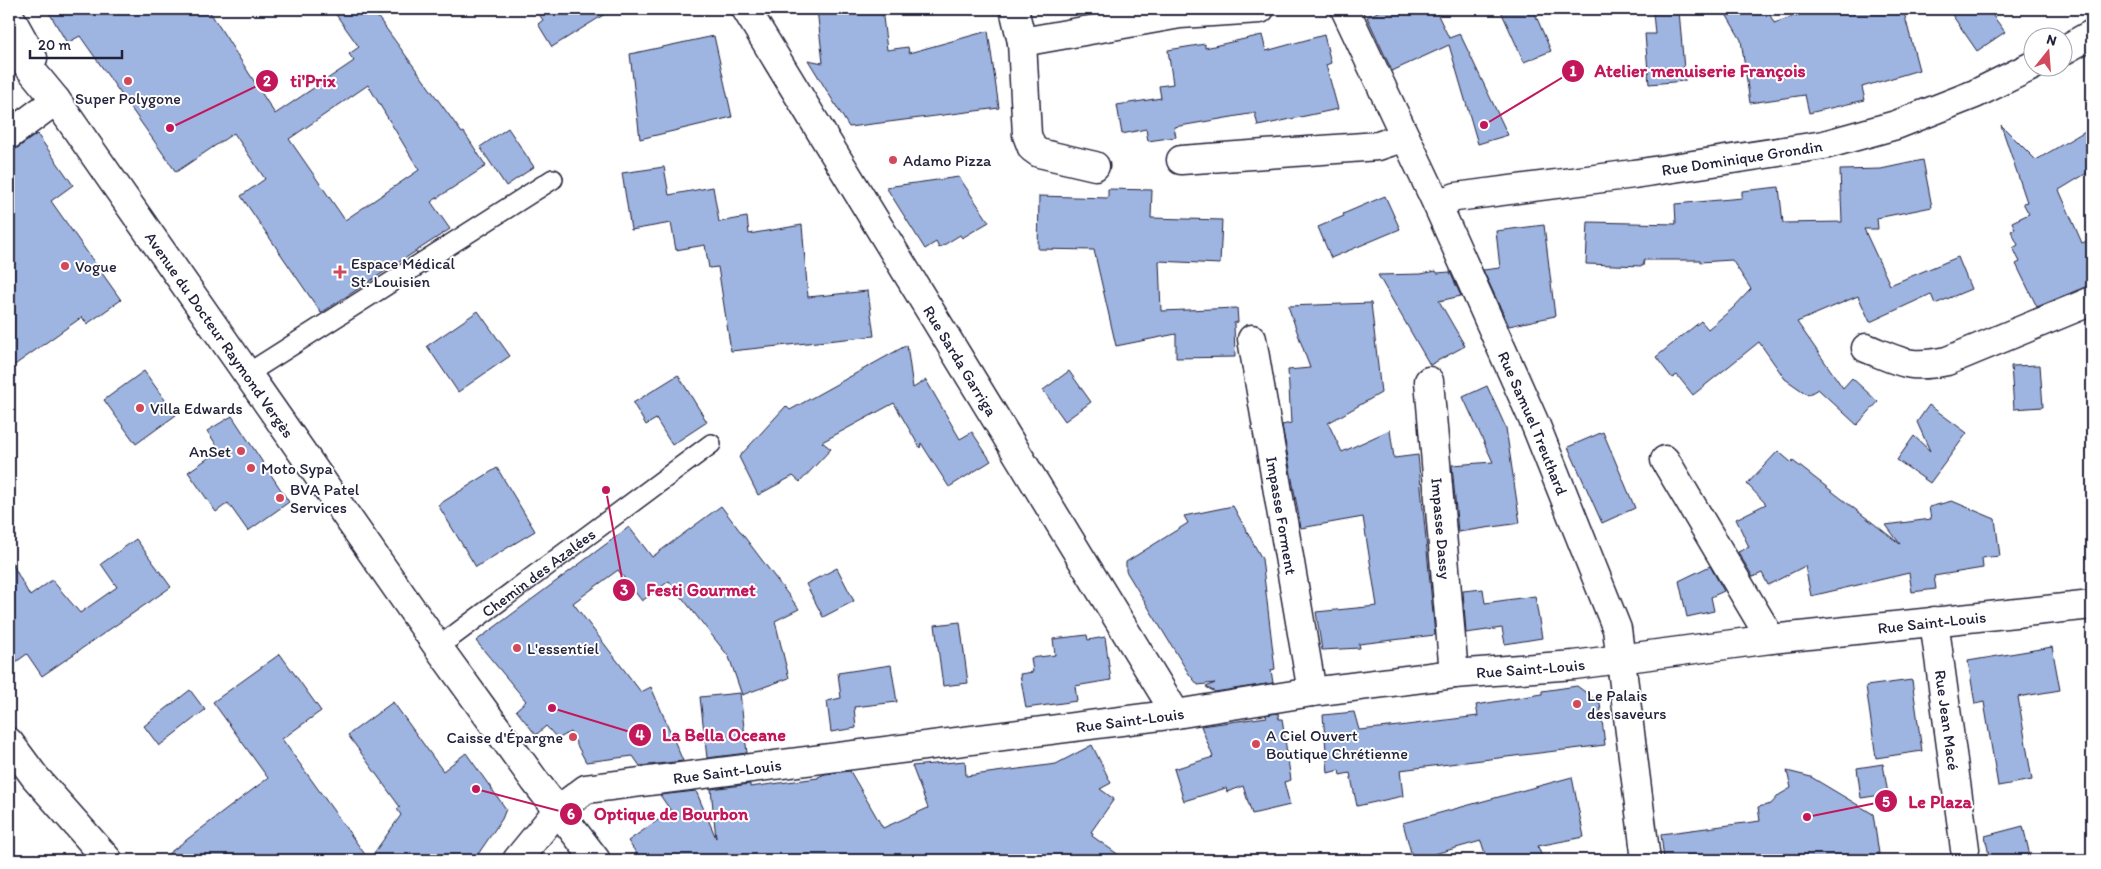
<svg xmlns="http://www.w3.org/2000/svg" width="2101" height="869" viewBox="0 0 2101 869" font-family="Itim,sans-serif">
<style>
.building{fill:#9eb4e1;stroke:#22223b;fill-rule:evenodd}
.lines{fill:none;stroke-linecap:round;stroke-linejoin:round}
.lane-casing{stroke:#22223b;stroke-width:22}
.street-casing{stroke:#22223b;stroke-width:31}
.secondary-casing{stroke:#22223b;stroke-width:31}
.lane{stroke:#fff;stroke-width:19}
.street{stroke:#fff;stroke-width:28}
.secondary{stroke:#fff;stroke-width:28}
.poi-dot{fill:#d1495b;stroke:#fff;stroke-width:2}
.labels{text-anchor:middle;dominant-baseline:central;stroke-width:4;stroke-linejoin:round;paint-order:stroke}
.poi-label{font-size:16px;fill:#22223b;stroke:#fff;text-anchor:start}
.street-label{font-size:16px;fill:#22223b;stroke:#fff}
.leader{fill:none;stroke:#c2185b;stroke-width:2}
.callout-dot{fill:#c2185b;stroke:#fff;stroke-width:2}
.mark-label{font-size:15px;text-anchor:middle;font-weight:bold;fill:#fff}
.callout-label{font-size:18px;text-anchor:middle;font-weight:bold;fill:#c2185b;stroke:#fff;stroke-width:4;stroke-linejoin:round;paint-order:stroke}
</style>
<rect width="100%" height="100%" fill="#fff"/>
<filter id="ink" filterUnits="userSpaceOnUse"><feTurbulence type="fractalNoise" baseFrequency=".02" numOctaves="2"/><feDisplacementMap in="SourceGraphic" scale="10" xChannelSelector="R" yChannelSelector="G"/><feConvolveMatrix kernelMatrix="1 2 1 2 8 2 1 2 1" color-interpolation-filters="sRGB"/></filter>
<g filter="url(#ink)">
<!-- building -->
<path class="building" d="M47,9H208L275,114L354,61L349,54L359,47L332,9H372L462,133L464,132L486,166L431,202L450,229L321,313L241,196L265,179L234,133L176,172L80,36L67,43ZM368,85L419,170L345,220L289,139Z
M535,9H613L552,47L538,24L543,20Z
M817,9H882L887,50L908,47L909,53L988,31L999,108L849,127L808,60L823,63Z
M1384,9H1435L1449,38L1460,34L1508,135L1478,144L1449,45L1392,71L1367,17Z
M1500,9H1533L1551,51L1524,62Z
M1723,9H1767L1774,23L1815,9H1903L1919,70L1862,87L1865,100L1809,113L1805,95L1750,103L1741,40Z
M1948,9H1988L2005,32L1977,51Z
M1679,11L1685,81L1649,84L1645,34H1655L1653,13Z
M1262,35L1266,51L1324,35L1331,63L1326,65L1338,109L1258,126L1255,113L1174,127L1176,137L1148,141L1146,129L1122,134L1117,105L1161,98L1159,86L1173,84L1168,50L1205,44V48Z
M714,36L732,117L640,139L630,54Z
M2001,125L2036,160L2092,127V170L2059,190L2082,243L2092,239V284L2037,307L2016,264L2020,262L2013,248L2018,245L2011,231L2015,229L2012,222L2029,214L2023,203L2027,202Z
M508,128L534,167L506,186L480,147Z
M37,134L73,185L51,201L121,300L87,324L82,317L9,369V154Z
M1923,160L1932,207L1877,218L1878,229H1864L1890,285L1958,257L1971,289L1935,304L1931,294L1870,322L1858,296L1797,322L1843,388L1852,378L1878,402L1857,425L1818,389L1808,395L1785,379L1759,342L1693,395L1677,375L1672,378L1656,357L1701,321L1708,329L1732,309L1751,289L1732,260L1700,262V260H1644L1643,266L1586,264L1588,222L1676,224L1675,204L1742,198V191L1779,187L1783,223L1842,222L1840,170L1881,169Z
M664,167L669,195L713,187L719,222L747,217L749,234L802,225L808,297L868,291L874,336L731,351L718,267L709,268L705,245L676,250L671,223L631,230L622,173Z
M959,177L989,222L962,238L960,235L939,248L936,242L925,249L886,187Z
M1108,189L1152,190L1151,218L1222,220L1220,264L1159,261L1161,311L1237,308L1238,322L1234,323L1235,357L1176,358V334L1116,346L1094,250L1038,249L1039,196L1108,198Z
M1385,196L1400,229L1331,258L1318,227L1344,216L1343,214Z
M1544,225L1555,316L1509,326L1483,270L1500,268L1496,231Z
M1436,271L1437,273L1450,272L1461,296L1439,301L1465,346L1430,365L1378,275L1421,274Z
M1371,303L1381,393L1328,423L1342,452L1390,430L1394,458L1418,455L1435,635L1359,644L1360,648L1322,650L1316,612L1377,606L1363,517L1301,528L1282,425L1291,423L1288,370L1310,368L1288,306Z
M478,311L510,356L458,392L427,346Z
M907,345L913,388L926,380L960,439L972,432L991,461L949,487L921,443L920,448L894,403L822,442L831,449L800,482L793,476L758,495L739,457L786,406L790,410Z
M2040,365L2043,407L2014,409L2011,366Z
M144,371L176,415L136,444L104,400Z
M1069,371L1091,402L1065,421L1043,390Z
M678,375L707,422L672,445L656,419L646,425L633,403Z
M1487,386L1506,428L1520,523L1458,532L1452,465L1493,462L1463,397Z
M1929,405L1967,433L1930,483L1897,460L1914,436L1930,451L1917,422Z
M232,416L289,502L248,531L228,503L216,512L188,472L220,450L207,431Z
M1603,432L1635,508L1602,523L1568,447Z
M1778,451L1792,463L1793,461L1900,544L1886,525L1931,519L1929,507L1952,501L1995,519L2000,556L1982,558L1983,568L1934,576L1936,589L1912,592L1909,573L1811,596L1805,566L1768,585L1762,573L1753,577L1738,552L1749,547L1736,519L1766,504L1747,484Z
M497,468L535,531L476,567L438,505Z
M721,506L799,609L775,621L789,678L742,695L729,657L669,581L642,601L618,570L573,603L641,692L651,687L683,761L640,766L633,756L586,762L570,732L558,739L546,726L536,735L516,710L526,701L476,641L629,527L652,557Z
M1233,506L1262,559L1275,669L1271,670L1273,683L1215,692L1206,687L1215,683L1198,685L1189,674L1126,571V562L1188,523L1184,516Z
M136,539L171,587L42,676L27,654L9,667V558L30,596L52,580L80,613L117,587L101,564Z
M1710,566L1724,591L1711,597L1714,611L1687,617L1679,581Z
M837,568L854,601L823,617L806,584Z
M1483,589L1485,603L1535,596L1542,638L1505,644L1502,628L1466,633L1463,591Z
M960,622L968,683L943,686L935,625Z
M1087,635L1088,640L1105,637L1111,680L1075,686L1077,701L1026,708L1020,674L1033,672L1031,658L1055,655L1053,639Z
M2052,647L2060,690L2018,697L2032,780L1998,786L1984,702L1975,704L1968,661Z
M280,654L321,711L282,739L369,860L401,815L397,809L400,807L348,735L393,702L443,771L466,753L506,809L502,819L474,860H160L268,778L213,702Z
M891,665L897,702L854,707L856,728L831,732L827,701L841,698L838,673Z
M1912,680L1922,751L1876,758L1866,686Z
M1577,686L1600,703L1605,745L1400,770L1403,796L1357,806L1350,773L1340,775L1339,770L1328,773L1323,715L1354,712L1359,730L1399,726L1478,716L1476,705L1542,694V691Z
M190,690L205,710L159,746L144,726Z
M740,693L747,753L707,758L700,697Z
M1278,713L1279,719H1282L1291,780L1284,782L1290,805L1252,814L1243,786L1227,792L1226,788L1184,801L1174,769L1213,757L1201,726L1267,717L1265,715Z
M1092,745L1111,783L1100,789L1114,799L1091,832L1093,833L1092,836L1126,860H641L628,841L671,811L660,795L696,791L716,838L711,789L750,784V787L818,778V777L825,774L850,771L883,828L928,808L912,766L965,761L966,776L1056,764Z
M1883,764L1888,794L1861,798L1857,768Z
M1787,771L1811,777L1873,814L1880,860H1664L1661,834L1760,821L1758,807L1771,804L1779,795L1791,788Z
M1572,777L1584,837L1538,846L1543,860H1487L1481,841L1413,860L1403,823Z
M2023,826L2031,860H1990L1985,836Z"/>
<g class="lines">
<!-- lane casing -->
<g class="lane-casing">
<g id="lane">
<path d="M247,374L553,179"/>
<path id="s1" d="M438,647L711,444"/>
</g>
</g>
<!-- street casing -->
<g class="street-casing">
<g id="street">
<path id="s2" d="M746,9L1176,714"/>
<path d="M1014,9L1022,42L1027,135L1032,148L1039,153L1095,166"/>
<path id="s3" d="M1345,9L1437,204L1536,426L1617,629L1646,860"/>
<path d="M1022,42L1180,14L1260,9"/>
<path d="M2064,50L2092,34"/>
<path d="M9,135L56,100"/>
<path d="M1181,160L1378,146L1405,137"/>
<path id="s4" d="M1437,204L1456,197L1634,174L1824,145L1896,125L1975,94L2034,65"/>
<path id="s5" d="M1252,339L1312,692"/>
<path d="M1866,348C1901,362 1909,369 1947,361L2092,301"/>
<path id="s6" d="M1429,381L1454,674"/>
<path d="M1665,460L1771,639"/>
<path id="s7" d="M1934,621L1965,849"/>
<path d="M9,742L35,777L108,860"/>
</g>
</g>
<!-- secondary casing -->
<g class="secondary-casing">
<g id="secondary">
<path d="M9,15L33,58"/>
<path id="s8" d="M9,43L56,100L438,647L535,781L596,860"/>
<path id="s9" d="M517,860L558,810L586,789L1176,714L1312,692L1454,674L1574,665L1771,639L2092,605"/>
</g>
</g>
<!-- lane -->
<use href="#lane" class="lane"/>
<!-- street -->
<use href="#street" class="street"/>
<!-- secondary -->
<use href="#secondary" class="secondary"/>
</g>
</g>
<!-- markers -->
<g class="poi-dot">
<circle cx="128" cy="81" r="5"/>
<circle cx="893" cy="160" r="5"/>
<circle cx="65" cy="266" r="5"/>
<path d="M337.5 264.5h5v5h5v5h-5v5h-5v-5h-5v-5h5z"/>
<circle cx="140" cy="408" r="5"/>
<circle cx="241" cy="451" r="5"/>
<circle cx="251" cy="468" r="5"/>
<circle cx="280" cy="498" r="5"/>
<circle cx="517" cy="648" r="5"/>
<circle cx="1577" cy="704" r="5"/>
<circle cx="573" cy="737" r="5"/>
<circle cx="1256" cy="744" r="5"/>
</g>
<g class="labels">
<!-- poi labels -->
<g class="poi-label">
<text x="128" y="98" text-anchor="middle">Super Polygone</text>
<text x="903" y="160">Adamo Pizza</text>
<text x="351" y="263">Espace Médical<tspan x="351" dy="18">St. Louisien</tspan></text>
<text x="75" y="266">Vogue</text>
<text x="150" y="408">Villa Edwards</text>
<text x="231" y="451" text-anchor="end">AnSet</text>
<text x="261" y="468">Moto Sypa</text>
<text x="290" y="489">BVA Patel<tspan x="290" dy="18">Services</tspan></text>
<text x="527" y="648">L'essentíel</text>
<text x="1587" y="695">Le Palais<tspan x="1587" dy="18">des saveurs</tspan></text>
<text x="1266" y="735">A Ciel Ouvert<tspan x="1266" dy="18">Boutique Chrétienne</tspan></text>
<text x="563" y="737" text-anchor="end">Caisse d'Épargne</text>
</g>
<!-- street labels -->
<g class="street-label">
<text stroke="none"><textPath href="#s4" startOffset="309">Rue Dominique Grondin</textPath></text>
<text stroke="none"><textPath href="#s8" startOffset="360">Avenue du Docteur Raymond Vergès</textPath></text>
<text stroke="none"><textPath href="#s2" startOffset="412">Rue Sarda Garriga</textPath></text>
<text stroke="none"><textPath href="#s3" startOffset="455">Rue Samuel Treuthard</textPath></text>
<text stroke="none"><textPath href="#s5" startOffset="179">Impasse Forment</textPath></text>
<text stroke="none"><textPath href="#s6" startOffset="148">Impasse Dassy</textPath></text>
<text stroke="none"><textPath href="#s1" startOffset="125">Chemin des Azalées</textPath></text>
<text stroke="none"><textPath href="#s9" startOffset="1456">Rue Saint-Louis</textPath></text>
<text stroke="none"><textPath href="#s9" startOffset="1052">Rue Saint-Louis</textPath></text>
<text stroke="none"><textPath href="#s9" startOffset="648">Rue Saint-Louis</textPath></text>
<text stroke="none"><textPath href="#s7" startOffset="100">Rue Jean Macé</textPath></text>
<text stroke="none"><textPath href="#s9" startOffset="242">Rue Saint-Louis</textPath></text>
</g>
</g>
<!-- callouts -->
<path class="leader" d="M1484 125L1573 71M170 128L267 81M606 490L624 590M552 708L640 735M1807 817L1886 801M476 789L571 814"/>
<g class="callout-dot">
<circle cx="1484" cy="125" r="5"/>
<circle cx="170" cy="128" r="5"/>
<circle cx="606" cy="490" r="5"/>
<circle cx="552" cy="708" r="5"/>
<circle cx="1807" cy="817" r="5"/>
<circle cx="476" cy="789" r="5"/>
<circle cx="1573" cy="71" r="12"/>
<circle cx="267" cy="81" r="12"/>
<circle cx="624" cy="590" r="12"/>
<circle cx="640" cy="735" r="12"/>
<circle cx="1886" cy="801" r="12"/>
<circle cx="571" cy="814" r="12"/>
</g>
<g class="mark-label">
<text x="1573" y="76">1</text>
<text x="267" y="86">2</text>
<text x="624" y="595">3</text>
<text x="640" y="740">4</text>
<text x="1886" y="807">5</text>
<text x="571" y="819">6</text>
</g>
<g class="callout-label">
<text x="1700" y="77">Atelier menuiserie François</text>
<text x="313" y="87">ti'Prix</text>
<text x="701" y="596">Festi Gourmet</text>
<text x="724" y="741">La Bella Oceane</text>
<text x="1940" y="808">Le Plaza</text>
<text x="671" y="820">Optique de Bourbon</text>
</g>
<!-- margin -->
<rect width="2101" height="869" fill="none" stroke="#fff" stroke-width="30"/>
<rect x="15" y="15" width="2071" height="839" fill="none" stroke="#22223b" stroke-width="2" filter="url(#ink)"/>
<!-- north arrow -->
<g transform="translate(2048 52) rotate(17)"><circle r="24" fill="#ffffff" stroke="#a7a7b1"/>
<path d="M0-4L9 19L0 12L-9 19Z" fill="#d1495b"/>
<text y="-8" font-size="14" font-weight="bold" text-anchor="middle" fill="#22223b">N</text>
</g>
<!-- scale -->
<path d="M30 50v8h92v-8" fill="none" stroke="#22223b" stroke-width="2.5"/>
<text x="38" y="50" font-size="15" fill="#22223b" stroke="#ffffff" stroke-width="4" paint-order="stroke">20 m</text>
</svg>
